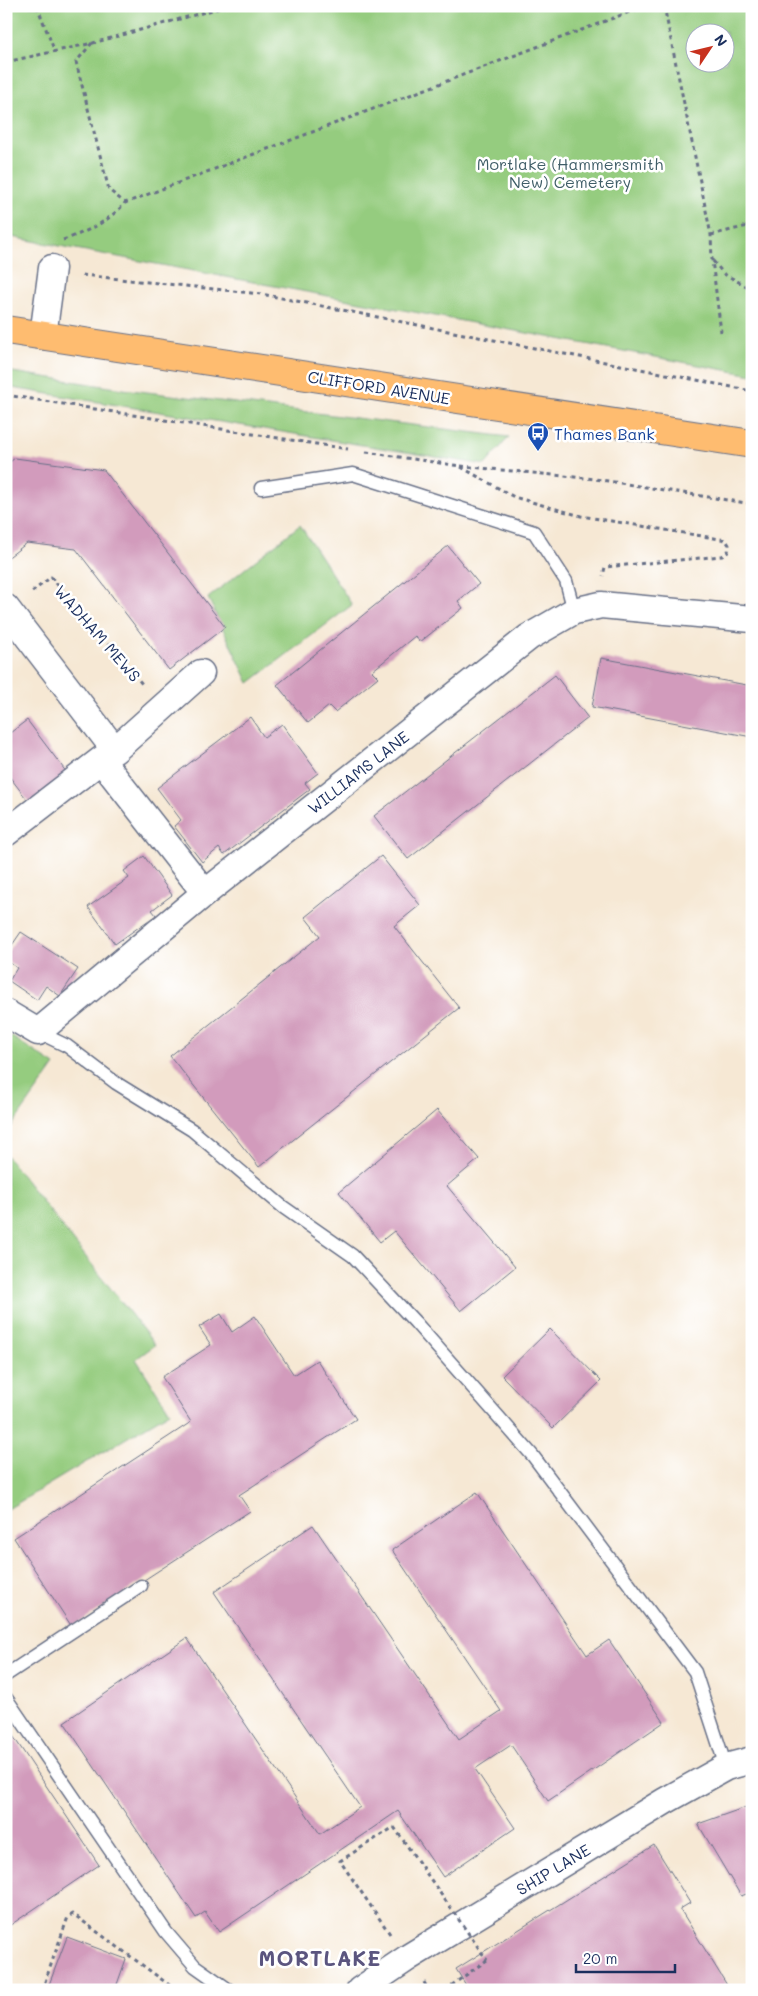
<svg xmlns="http://www.w3.org/2000/svg" width="758" height="1996" viewBox="0 0 758 1996" font-family="Mali,sans-serif">
<style>
.green{fill:#95cc7f;stroke:#587e6e;fill-rule:evenodd}
.building{fill:#d29bbc}
.lines{fill:none;stroke-linecap:round;stroke-linejoin:round}
.service-casing{stroke:#687087;stroke-width:15}
.minor-casing{stroke:#687087;stroke-width:29}
.trunk-casing{stroke:#687087;stroke-width:30}
.path{stroke:#687087;stroke-width:3;stroke-dasharray:4 4;stroke-linecap:butt}
.service{stroke:#fff;stroke-width:12}
.minor{stroke:#fff;stroke-width:26}
.trunk{stroke:#febc70;stroke-width:28}
.path-bridge{stroke:#687087;stroke-width:3;stroke-dasharray:4 4;stroke-linecap:butt}
.labels{text-anchor:middle;dominant-baseline:central;stroke-width:5;stroke-linejoin:round;paint-order:stroke}
.park-label{font-size:16px;fill:#405e68;stroke:#fff}
.street-label{font-size:16px;fill:#1b2f5e;stroke:#fff}
.transit-label{font-size:16px;fill:#164399;stroke:#fff;text-anchor:start}
.district-label{font-size:21px;font-weight:bold;letter-spacing:1px;fill:#5b557f;stroke:#fff}
</style>
<rect width="100%" height="100%" fill="#fff"/>
<filter id="ink" filterUnits="userSpaceOnUse"><feTurbulence type="fractalNoise" baseFrequency=".02" numOctaves="2"/><feDisplacementMap in="SourceGraphic" scale="10" xChannelSelector="R" yChannelSelector="G"/><feConvolveMatrix kernelMatrix="1 2 1 2 8 2 1 2 1" color-interpolation-filters="sRGB"/></filter>
<filter id="wash" filterUnits="userSpaceOnUse"><feTurbulence type="fractalNoise" baseFrequency=".0096" numOctaves="4" result="noise"/><feDisplacementMap in="SourceGraphic" scale="20" xChannelSelector="R" yChannelSelector="G"/><feGaussianBlur stdDeviation="1.12" result="paint"/><feColorMatrix in="noise" values="0 0 0 0 0 0 0 0 0 0 0 0 0 0 0 0 0 1.4 0 .05"/><feComposite in="paint" operator="in"/></filter>
<g filter="url(#wash)">
<rect width="100%" height="100%" fill="#f6e8d4"/>
<!-- green -->
<path class="green" d="M6,6H752V375L6,236ZM696,32H726V62H696Z
M6,371L123,389L509,437L485,465L6,387Z
M300,525L352,605L249,683L208,598Z
M6,1033L55,1065L6,1134Z
M6,1155L155,1345L136,1359L170,1412L6,1510Z"/>
<g id="blocks">
<!-- building -->
<path class="building" d="M15,458L104,470L225,627L169,670L76,549L27,543L6,559V465Z
M448,546L479,584L458,601L463,608L420,642L415,636L372,671L378,677L335,712L329,706L308,723L277,685Z
M601,658L752,686V737L592,707Z
M555,675L588,718L408,859L374,816Z
M250,717L264,737L282,724L318,773L305,783L310,789L224,855L219,848L202,862L174,826L181,820L157,788Z
M27,720L70,777L32,806L6,772V736Z
M144,856L172,895L152,910L156,915L115,944L88,907L129,878L124,871Z
M381,856L420,905L394,926L459,1008L259,1167L170,1056L320,936L305,917Z
M21,932L78,969L60,996L46,986L37,1000L9,981L17,968L6,960V954Z
M437,1110L479,1159L447,1186L515,1267L461,1311L394,1231L380,1242L339,1192Z
M221,1314L232,1332L255,1316L294,1375L317,1360L356,1419L239,1495L250,1511L72,1627L14,1538L191,1422L162,1377L211,1345L199,1327Z
M550,1329L601,1381L553,1428L502,1376Z
M477,1492L587,1655L609,1640L664,1722L548,1801L511,1745L475,1769L515,1828L443,1877L398,1811L219,1932L205,1912L196,1918L64,1722L187,1638L320,1834L360,1807L214,1592L313,1525L459,1739L501,1711L392,1550Z
M11,1733L99,1865L6,1928V1736Z
M752,1805V1892L741,1896L698,1824Z
M654,1845L690,1903L680,1909L730,1990H469L456,1969Z
M67,1937L126,1959L115,1990H47Z"/>
</g>
</g>
<g filter="url(#ink)">
<use href="#blocks" fill-opacity="0" stroke="#687087" stroke-width="1"/>
<g class="lines">
<!-- service casing -->
<g class="service-casing">
<path id="service" d="M261,488L353,474L534,532L566,581L574,611
M38,1032L67,1046L116,1083L192,1130L283,1207L353,1256L415,1322L533,1456L695,1672L726,1767
M6,1675L141,1586
M6,1698L166,1932L195,1966L229,1990"/>
</g>
<!-- minor casing -->
<g class="minor-casing">
<path id="minor" d="M43,336L52,268
M6,608L115,750L101,760L205,893
M115,750L201,673
M6,833L101,760
M6,1013L38,1032L205,893L529,637L574,611L601,605L752,619
M360,1990L409,1957L665,1801L726,1767L752,1760"/>
</g>
<!-- trunk casing -->
<g class="trunk-casing">
<path id="trunk" d="M6,330L752,444"/>
</g>
<!-- path -->
<path class="path" d="M37,6L55,52
M664,6L711,235L712,260L721,332
M92,43L76,62L109,190L125,203
M6,62L93,43L227,6
M711,235L752,225
M63,240C87,232 108,222 125,203L645,6
M713,261L724,274L752,289
M82,275L261,294L752,391
M6,395L348,449
M366,452L460,466L595,479L752,504
M461,467L514,497L581,516L726,540L729,545L728,552L722,556L605,567L603,576
M32,592L51,577L143,685
M390,1934L340,1861L394,1827
M424,1982L428,1990
M42,1990L68,1917L73,1914L176,1990
M445,1990L487,1960"/>
<!-- service -->
<use href="#service" class="service"/>
<!-- minor -->
<use href="#minor" class="minor"/>
<!-- trunk -->
<use href="#trunk" class="trunk"/>
<!-- path-bridge -->
<path class="path-bridge" d="M394,1827L487,1960"/>
</g>
</g>
<!-- icons -->
<defs>
<g id="bus-pin" transform="scale(1.125)"><path d="M0 17L-7.5 6A9.5 9.5 0 1 1 7.5 6Z" fill="#1a4fb4" stroke="#fff"/><path d="M-5-6H5V4H4V6H2V4H-2V6H-4V4H-5ZM-3.5-4V0h7V-4ZM-3.5 1.2v1.5H-2V1.2ZM2 1.2v1.5H3.5V1.2Z" fill="#fff"/></g>
</defs>
<g fill-rule="evenodd">
<use href="#bus-pin" x="538" y="433"/>
</g>
<g class="labels">
<!-- park labels -->
<g class="park-label">
<text x="570" y="163">Mortlake (Hammersmith<tspan x="570" dy="18">New) Cemetery</tspan></text>
</g>
<!-- street labels -->
<g class="street-label">
<text transform="translate(379 387) rotate(9)">CLIFFORD AVENUE</text>
<text transform="translate(98 633) rotate(49)">WADHAM MEWS</text>
<text transform="translate(358 772) rotate(-38)">WILLIAMS LANE</text>
<text transform="translate(553 1869) rotate(-31)">SHIP LANE</text>
</g>
<!-- transit labels -->
<g class="transit-label">
<text x="554" y="433">Thames Bank</text>
</g>
<!-- district labels -->
<g class="district-label">
<text x="320" y="1957">MORTLAKE</text>
</g>
</g>
<!-- margin -->
<rect width="758" height="1996" fill="none" stroke="#fff" stroke-width="25"/>
<!-- north arrow -->
<g transform="translate(710 48) rotate(55)"><circle r="24" fill="#ffffff" stroke="#a4acbf"/>
<path d="M0-4L9 19L0 12L-9 19Z" fill="#c8321e"/>
<text y="-8" font-size="14" font-weight="bold" text-anchor="middle" fill="#1b2f5e">N</text>
</g>
<!-- scale -->
<path d="M576 1964v8h99v-8" fill="none" stroke="#1b2f5e" stroke-width="2.5"/>
<text x="583" y="1964" font-size="15" fill="#1b2f5e" stroke="#ffffff" stroke-width="4" paint-order="stroke">20 m</text>
</svg>
